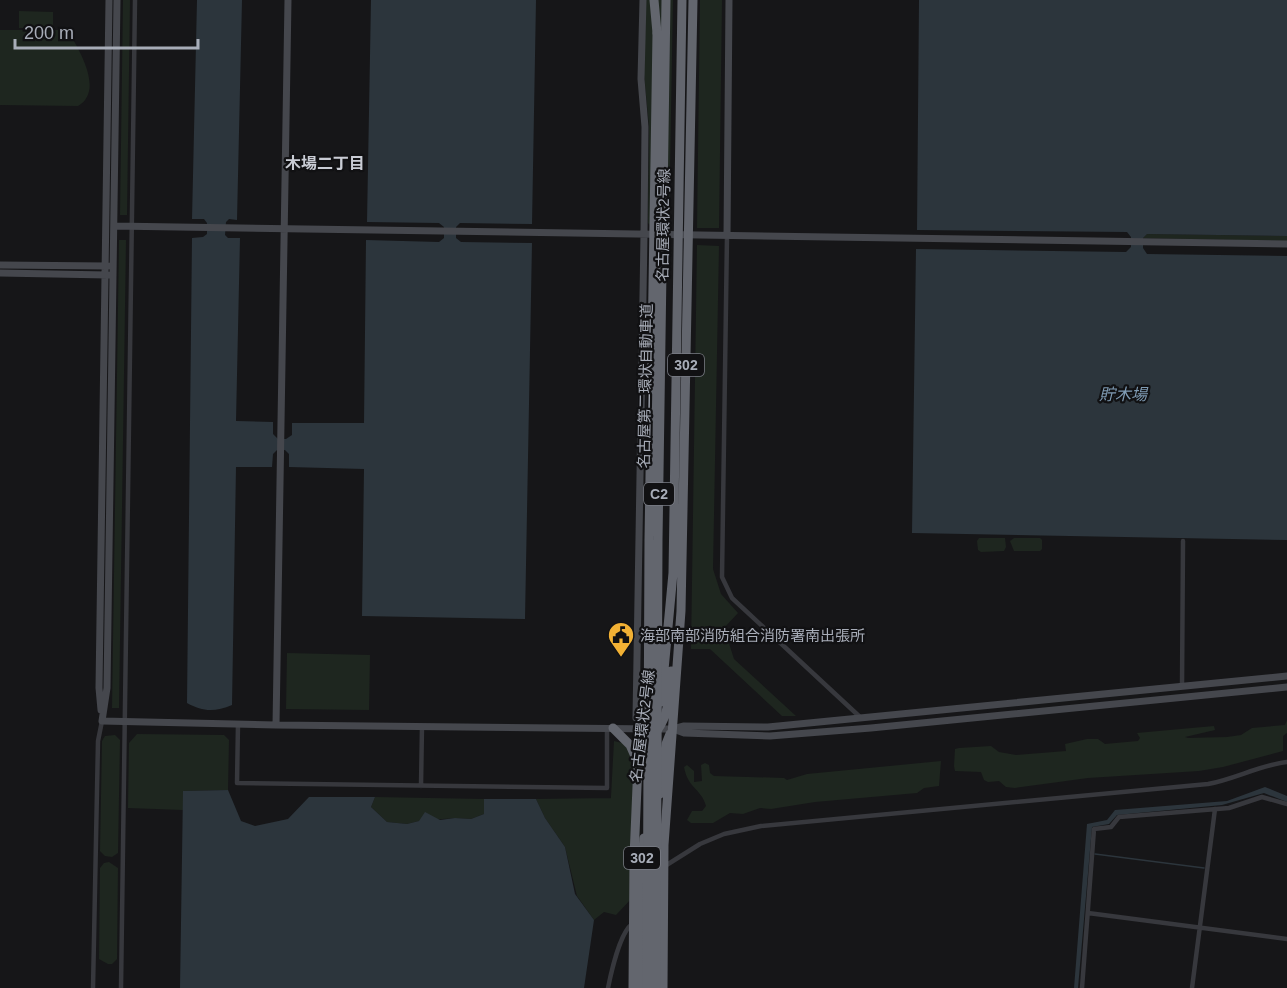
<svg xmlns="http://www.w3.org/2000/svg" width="1287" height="988" viewBox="0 0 1287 988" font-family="Helvetica,'Noto Sans JP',sans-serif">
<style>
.green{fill:#1e261f}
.water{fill:#2c353c}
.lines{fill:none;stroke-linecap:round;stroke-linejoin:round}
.stream{stroke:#2c353c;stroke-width:1.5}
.street{stroke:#37383d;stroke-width:4.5}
.secondary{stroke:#45474d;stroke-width:7}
.highway{stroke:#63666e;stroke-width:9}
.highway-bridge{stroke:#63666e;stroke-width:9}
.labels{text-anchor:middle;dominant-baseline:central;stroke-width:4.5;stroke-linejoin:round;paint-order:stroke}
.shield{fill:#111113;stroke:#7b7e86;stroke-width:1.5}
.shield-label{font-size:14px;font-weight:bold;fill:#a8adb8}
.street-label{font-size:15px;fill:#a8adb8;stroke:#111113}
.poi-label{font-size:15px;fill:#a8adb8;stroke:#111113;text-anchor:start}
.neighbourhood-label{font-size:16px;font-weight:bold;fill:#c9ccd4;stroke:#111113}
.water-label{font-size:16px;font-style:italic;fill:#7f9bb3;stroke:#111113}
</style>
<rect width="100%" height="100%" fill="#161618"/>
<!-- green -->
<path class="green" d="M123,0H130L127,215H120Z
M646,0H673L669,227L651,226L648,223L649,126L644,74Z
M700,0H722L719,228H697Z
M19,11L53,12V28H19Z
M0,30H68C78,49 105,90 78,106L0,105Z
M1147,234L1287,236V241L1143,238Z
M119,240H126L119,708H112Z
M697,245L719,246L713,569L721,594L738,613L724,628L734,659L796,716H782L710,649H691Z
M979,538H1005L1006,547L1004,551L981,552L978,550L977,541Z
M1014,538H1040L1042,540V549L1040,551H1014L1010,541Z
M287,653L370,655L369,710L286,709Z
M1287,720V733L1283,736V751L1223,767L1199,771L1088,778L1015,788L1006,787L999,781L988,782L984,780L981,772L955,771L954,766L955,749L959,748L991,746L999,752L1016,755L1066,751L1065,744L1087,739H1098L1105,744L1138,741L1140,738L1137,733L1214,726L1215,730L1185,737L1188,738L1227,737L1241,735L1252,728L1285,725Z
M137,734L224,735L229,740L228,790L184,791L183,810L128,808L129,743Z
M115,735L120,740L118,853L112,857L105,856L100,851L102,741L105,736Z
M614,741L626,744L640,772L639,864L633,897L616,915L604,912L594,920L577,896L565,847L545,818L536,799L611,798L608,852Z
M941,761L939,786L924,788L917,793L815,802L771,809L760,808L743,814L730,813L713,823H691L687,820L692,811H702L706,806C701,788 688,789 684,767L687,765L694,771V782L702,781L701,765L705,763L709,765L710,773L714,776L784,778L787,780L807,774Z
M375,797L484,799V814L471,819L455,818L419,821L407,824L387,822L371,807Z
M109,862L118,868L117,959L112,964H108L99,959L100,868L104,863Z"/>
<!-- water -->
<path class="water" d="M197,0H242L237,220L229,219L226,222L225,235L228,238H240L236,421L273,422V434L278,439H286L292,435V423H364L366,240L439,242L444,238V227L439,223L367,222L371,0H536L532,224L460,223L456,227V238L461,242L532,243L525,619L362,616L364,469L289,467V454L285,450H277L273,454L272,467H236L232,705C215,712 203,712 187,703L192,238L203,237L207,234V223L204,219H192Z
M919,0H1287V236L1147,234L1143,238V248L1147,254L1287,256V540L912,533L916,249L1126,252L1131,247V237L1127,232L917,230Z
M1265,787L1287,796V802L1264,793L1222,805L1117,815L1109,824L1092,827L1078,988H1074L1087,824L1107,820L1115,810L1227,801Z
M228,790L241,821L255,826L288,819L309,797H375L371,807L387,822L407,824L419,821L425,812L440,820L455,818L471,819L484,814V799H536L545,818L565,847L575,894L594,920L584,988H180L183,791Z"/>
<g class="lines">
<!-- stream -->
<path class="stream" d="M1095,854L1204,868"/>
<!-- street -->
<path class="street" d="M727,236L722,577L732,598L860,717
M1182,686L1183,541
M238,724L237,783L607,788V728
M421,786L422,726
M665,866L700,844L724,834L761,826L1208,784C1235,779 1260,765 1287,762
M1088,913L1287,939
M93,988L98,741L102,721
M121,988L135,0
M608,988C611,973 620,933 632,924
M1082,988L1094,829L1111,827L1119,817L1229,808L1262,797L1287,804
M1192,988L1215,809"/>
<!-- secondary -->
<path class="secondary" d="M114,226L1287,244
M727,236L729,0
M0,265L108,266
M0,273L108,275
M101,710L99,688L109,0
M636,718L644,235L645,127L641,79L643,0
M102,721L276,725L658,729H673L684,733L770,736L871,728L1287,687
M102,721L107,688L117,0
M276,725L288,0
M673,729L684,726L768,727L1287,676"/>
<!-- highway -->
<path class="highway" d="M654,0L657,33
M661,702L673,573L682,0
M613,728L630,745L638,763L634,857L633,988
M658,729C670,713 669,690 671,671
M660,794L666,744L670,734
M642,988V864L644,838
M663,988L664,845L681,611L693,0"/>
<!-- highway-bridge -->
<path class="highway-bridge" d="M647,988L649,540L657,33
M656,988L658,541L666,0"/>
</g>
<!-- icons -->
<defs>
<g id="civic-pin" transform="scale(1.35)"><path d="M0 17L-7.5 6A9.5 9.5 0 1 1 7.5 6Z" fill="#f2b134" stroke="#111113"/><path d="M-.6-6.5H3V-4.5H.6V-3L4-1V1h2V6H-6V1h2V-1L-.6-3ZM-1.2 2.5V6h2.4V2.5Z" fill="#111"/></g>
</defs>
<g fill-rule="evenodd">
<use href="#civic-pin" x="621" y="635"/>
</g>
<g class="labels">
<!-- shield labels -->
<g class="shield">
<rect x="668" y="354" width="36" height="22" rx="4.5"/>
<rect x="644" y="483" width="30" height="22" rx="4.5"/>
<rect x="624" y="847" width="36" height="22" rx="4.5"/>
</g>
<g class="shield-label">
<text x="686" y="365">302</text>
<text x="659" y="494">C2</text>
<text x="642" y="858">302</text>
</g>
<!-- street labels -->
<g class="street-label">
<text transform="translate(663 225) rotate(-89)">名古屋環状2号線</text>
<text transform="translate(645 386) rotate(-89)">名古屋第二環状自動車道</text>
<text transform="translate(642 726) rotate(-83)">名古屋環状2号線</text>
</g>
<!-- poi labels -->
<g class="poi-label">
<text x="640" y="635">海部南部消防組合消防署南出張所</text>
</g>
<!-- neighbourhood labels -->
<g class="neighbourhood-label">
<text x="325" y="163">木場二丁目</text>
</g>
<!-- water labels -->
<g class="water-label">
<text x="1123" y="394">貯木場</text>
</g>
</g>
<!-- scale -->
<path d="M15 39v9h183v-9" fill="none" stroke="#a8adb8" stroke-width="3"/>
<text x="24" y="39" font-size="18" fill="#a8adb8" stroke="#111113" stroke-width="4.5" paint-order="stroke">200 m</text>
</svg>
